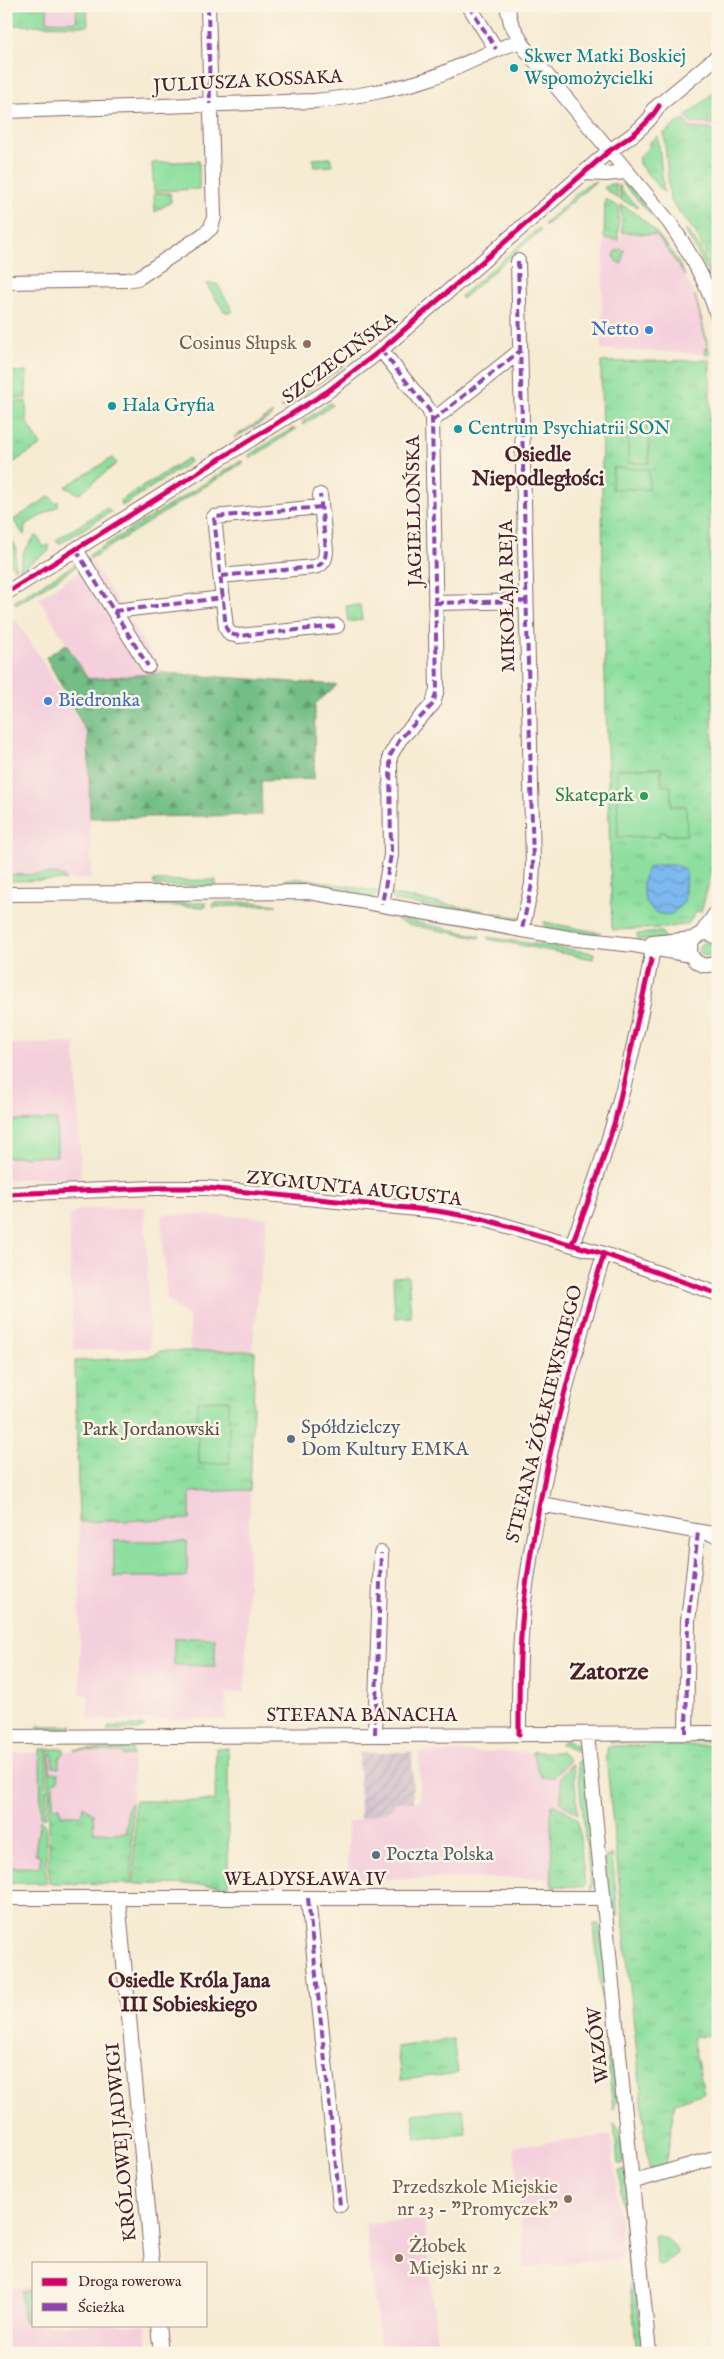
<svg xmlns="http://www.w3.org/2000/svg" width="724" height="2359" viewBox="0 0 724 2359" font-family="'IM FELL English',serif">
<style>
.built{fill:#f4cfdc}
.industrial{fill:url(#industrial-furrows)}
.grass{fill:url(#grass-tufts);stroke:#6c7f65}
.forest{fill:url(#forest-firs);stroke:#5e6e58}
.pitch{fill:#8edf9f;stroke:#6c7f65}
.water{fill:url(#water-waves);stroke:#646c8e}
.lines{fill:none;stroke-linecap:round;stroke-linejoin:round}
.minor-casing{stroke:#866666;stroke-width:16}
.minor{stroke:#fff;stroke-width:14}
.quiet{stroke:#8e44ad;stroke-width:4;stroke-dasharray:8 4;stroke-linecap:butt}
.cycleway-casing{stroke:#fcf5e5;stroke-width:8}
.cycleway{stroke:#d6006c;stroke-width:5}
.culture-dot{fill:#0f9aa8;stroke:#fcf5e5;stroke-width:2}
.shop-dot{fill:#3f7fe0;stroke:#fcf5e5;stroke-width:2}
.education-dot{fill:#8d6e63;stroke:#fcf5e5;stroke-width:2}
.leisure-dot{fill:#2e9e5b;stroke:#fcf5e5;stroke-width:2}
.service-dot{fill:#5c6f8a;stroke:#fcf5e5;stroke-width:2}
.labels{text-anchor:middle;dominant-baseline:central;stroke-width:5;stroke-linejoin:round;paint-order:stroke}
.culture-label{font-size:19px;fill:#0d838f;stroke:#fcf5e5;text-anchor:start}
.street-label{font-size:19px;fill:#4a1f2b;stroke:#fcf5e5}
.shop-label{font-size:19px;fill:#366cbe;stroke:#fcf5e5;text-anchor:end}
.education-label{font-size:19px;fill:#785e54;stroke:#fcf5e5;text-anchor:end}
.leisure-label{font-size:19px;fill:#27864d;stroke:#fcf5e5;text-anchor:end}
.service-label{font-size:19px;fill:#4e5e75;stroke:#fcf5e5;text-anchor:start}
.park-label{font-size:19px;fill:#5b4f48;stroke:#fcf5e5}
.quarter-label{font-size:21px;font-weight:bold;fill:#4a1f2b;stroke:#fcf5e5}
.district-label{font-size:24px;font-weight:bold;fill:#4a1f2b;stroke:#fcf5e5}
</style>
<defs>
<pattern id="industrial-furrows" width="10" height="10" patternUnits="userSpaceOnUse" patternTransform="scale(1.25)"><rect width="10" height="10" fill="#d0bdcc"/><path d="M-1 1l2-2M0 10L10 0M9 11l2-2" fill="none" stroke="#b4a2af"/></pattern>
<pattern id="grass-tufts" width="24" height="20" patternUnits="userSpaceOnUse" patternTransform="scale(1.25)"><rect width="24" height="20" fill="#8edf9f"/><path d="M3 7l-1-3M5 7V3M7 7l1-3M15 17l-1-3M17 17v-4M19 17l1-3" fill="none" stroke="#7cbf89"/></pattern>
<pattern id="forest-firs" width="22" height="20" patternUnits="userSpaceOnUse" patternTransform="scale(1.25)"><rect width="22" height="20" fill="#72be86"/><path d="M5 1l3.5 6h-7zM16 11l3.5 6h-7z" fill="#609a6e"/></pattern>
<pattern id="water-waves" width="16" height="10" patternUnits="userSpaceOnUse" patternTransform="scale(1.25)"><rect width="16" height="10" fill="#7db9f0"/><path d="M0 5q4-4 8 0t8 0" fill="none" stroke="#6896c3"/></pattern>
</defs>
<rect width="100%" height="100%" fill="#fcf5e5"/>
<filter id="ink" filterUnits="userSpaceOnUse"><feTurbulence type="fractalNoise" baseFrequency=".02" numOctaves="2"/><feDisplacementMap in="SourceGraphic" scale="10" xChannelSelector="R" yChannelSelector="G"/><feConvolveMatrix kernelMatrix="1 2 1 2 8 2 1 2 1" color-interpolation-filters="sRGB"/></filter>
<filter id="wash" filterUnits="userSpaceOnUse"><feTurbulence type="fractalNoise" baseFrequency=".0096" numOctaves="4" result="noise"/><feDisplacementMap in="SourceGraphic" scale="20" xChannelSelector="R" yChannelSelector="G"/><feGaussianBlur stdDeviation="1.12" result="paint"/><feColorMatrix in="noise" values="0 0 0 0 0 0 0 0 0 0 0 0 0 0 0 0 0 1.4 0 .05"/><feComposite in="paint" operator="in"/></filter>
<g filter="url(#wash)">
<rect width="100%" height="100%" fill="#f6ebd3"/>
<!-- built -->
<path class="built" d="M6,6H87L88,26L6,25Z
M718,89V130L690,128L683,119Z
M622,232L657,235L685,276L695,296L708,354L601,349L604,238L621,240Z
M93,563L163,673L88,679L39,598Z
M16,619L88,735L92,879L6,881V625Z
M75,1043L81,1177L6,1179V1044Z
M145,1207L150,1348L73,1350L69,1217L79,1209Z
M166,1214L267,1217L252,1350L190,1353L189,1318L167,1299L161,1217Z
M250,1490L245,1693H226V1719L88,1720V1695H80L79,1522L190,1519V1492Z
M64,1751L123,1752V1756H133L132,1802L127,1807V1833L94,1832V1817L83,1806V1815H60L53,1807V1782L59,1780V1773H50V1753H53V1767L58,1768L59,1758Z
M419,1752H532L541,1777H554L570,1760L572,1764L561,1777V1803L569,1808L566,1811L555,1804L551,1805L552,1886H549V1878L348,1879V1823L390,1810L397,1802L420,1801Z
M6,1753H40L41,1815L35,1853L40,1856V1867H6Z
M611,2135L623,2259L524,2267L514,2146Z
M424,2219L438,2353H381L365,2224Z
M34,2286V2325H146L148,2353H6V2288Z"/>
<!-- industrial -->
<path class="industrial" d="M412,1752L413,1802H397L390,1810L360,1819L359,1753Z"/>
<!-- grass -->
<path class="grass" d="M87,6L88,26L6,25V8L47,7V21L76,22L77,7Z
M718,89V124L691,123L686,116Z
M683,119L690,128L718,130V275L695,232L670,200L664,133Z
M658,136L664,193L639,164V157L650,146L648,143Z
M331,158L332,166L314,167L313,159Z
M596,181L545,226L544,224L585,186Z
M621,182L630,187L672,236L690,268L667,232Z
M610,184H615L618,199L604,188Z
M618,185L621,187L620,189L638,207L621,200Z
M154,193H170L171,202L155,212Z
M605,199L619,207L618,240L604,238Z
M621,205C646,216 675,252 685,276L657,235L622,232Z
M539,228L541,230L462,299L461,296Z
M685,230C695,234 718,279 718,291Z
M621,249L624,250L622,264L616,261L614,256L616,251Z
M206,284H217L233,311L230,313L224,311Z
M695,295L710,355H706L705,349L708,348Z
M710,360V554L714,839L712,872L701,912L697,911L688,924L665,928L612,930L603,600L601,362Z
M344,364L345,365L284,408H281Z
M6,371L27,372L26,398L6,399Z
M26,401L27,422L41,445L6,467V402Z
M330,403L333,405L303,425L302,422Z
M273,413L271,417L234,438V437Z
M293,428L296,429L251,458L249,455Z
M112,458L117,463L79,494L65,487Z
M188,458L190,462L122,506L120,501Z
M241,461L244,462L90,559L89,555Z
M50,496L55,503L58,501V506L25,525L24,535L13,520Z
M107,508L111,512L109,513L61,543L57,542L56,540Z
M6,530L16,547L15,570L6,556Z
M36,535L44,547L49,545V551L19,570L24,551Z
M77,563L79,565L16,605L15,601Z
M360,605L362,620L348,622L346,606Z
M54,874L64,877L66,880L6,881V875Z
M286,879H308L380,892L375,897L315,887L283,884Z
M216,880V886H155L153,881Z
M388,894L483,911L485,915L395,901Z
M252,902L277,905L213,907V903Z
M143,903H206V907L143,905Z
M494,913L520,918L512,921L491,916Z
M397,918L480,936L479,938L410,925L397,920Z
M544,922L601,933L599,936L545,928Z
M662,932L666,939L638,940L637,934Z
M487,937L594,953L593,959L488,939Z
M699 949a7 7 0 1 1 14 0a7 7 0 1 1-14 0Z
M408,1276L411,1317L395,1318L393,1277Z
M161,1351H255L250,1490L190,1492V1519L79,1522L75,1361L147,1357Z
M174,1638H215V1666L174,1665Z
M37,1726H73L70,1730H42Z
M110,1726H145L140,1730H107Z
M718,1739V1741L611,1742L610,1740Z
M564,1740L576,1745L581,1751L577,1752L560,1744Z
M718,1745V2034L692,2037L704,2093L675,2103L666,2166L649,2169L606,1757L608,1746Z
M132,1748L133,1756H123V1752L74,1750Z
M216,1748H228V1891L220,1892V1885L134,1884L135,1801H215Z
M40,1749H47L46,1817H41Z
M49,1749H64V1753L59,1758V1768L53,1767V1754H50V1772L58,1773L59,1780L53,1782V1807H60L61,1815H82L83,1806L93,1813L94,1832L126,1833L127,1807L132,1802V1884L49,1883Z
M532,1752H561L570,1760L554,1777H541Z
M583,1759L596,1880L591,1890L577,1762Z
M572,1764L573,1765L578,1814L561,1803V1777Z
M551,1804H555L578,1819L585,1885L584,1887L552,1886Z
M40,1819L46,1827V1883H6V1867H40V1856L35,1853Z
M612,1854L618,1916L610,1917L604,1858Z
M594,1924H600L608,1997H601Z
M610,2021L617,2100L613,2110L604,2022Z
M453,2039L458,2073L401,2080L397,2047Z
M614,2123L620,2130L624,2164H618Z
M625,2170L632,2246L627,2248L619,2171Z
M656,2235C665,2237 679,2245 676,2255L661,2266L657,2264L654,2236Z
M627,2254L633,2257L643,2353H637Z"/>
<!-- forest -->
<path class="forest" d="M66,644L88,679L163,673L337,685L315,704L314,779L261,781L262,815L90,818L88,735L46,657Z"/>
<!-- pitch -->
<path class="pitch" d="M199,161V189L154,191L152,163Z
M628,428H649V463H628Z
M613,468L649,469V489H612Z
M661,768L662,786H671V806H686L687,835H667L666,832H659V837H618L617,769Z
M57,1120V1156L6,1157V1121Z
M228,1400L230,1463L199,1464L197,1401Z
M114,1541H187V1577H114Z
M463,2109L466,2134L416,2139L413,2114Z
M34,2290V2321L24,2322L21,2291Z"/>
<!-- water -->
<path class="water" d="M656,865C667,865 680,862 686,873L684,902L672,914C646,919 636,889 648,868Z"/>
</g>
<g filter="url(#ink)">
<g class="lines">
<!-- minor casing -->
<g class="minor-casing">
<path id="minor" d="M469,6L496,49
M507,6L511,23L526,50L669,222C690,252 707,282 718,317
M653,110L718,56
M6,111L314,101C348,98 399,89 431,78C461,67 489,51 520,41
M584,173L606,174L626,172
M518,261L533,864L532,884L522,929
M6,282L127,280L138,278L203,235L211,228L214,217L208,6
M381,350L429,410L432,418L437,689L433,704L400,739L390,756L391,855L382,904
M432,421L520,351
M321,507L214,517L226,628L230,634L239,636L337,626
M76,550L148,666
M221,576L314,567C323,565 326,559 326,550L320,495
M6,593L328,391L381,350L609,151C629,138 646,127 659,106
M435,603L526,601
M114,611L223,598
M6,894L309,892L568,938L634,945L691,955
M702,933L718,910
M718,938C709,931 701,932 693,939C683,957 702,973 718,961
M652,943L693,939
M6,1194L154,1188H207L437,1211L483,1219L604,1254L718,1294
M572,1244C610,1149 636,1050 653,948
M540,1504L718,1535
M686,1733L688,1621L698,1532
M375,1734L381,1553
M519,1734C519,1685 519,1635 526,1586C541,1474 571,1362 604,1254
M587,1734L649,2353
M6,1737L718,1733
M6,1898H603
M308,1898L340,2205
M118,1899L152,2263
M631,2182L718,2157
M158,2325L161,2353"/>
</g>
<!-- minor -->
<use href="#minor" class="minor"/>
<!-- quiet -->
<path class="quiet" d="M208,6L210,104
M469,6L496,49
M518,261L533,864L532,884L522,929
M381,350L429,410L432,418L437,689L433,704L400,739L390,756L391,855L382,904
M432,421L520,351
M321,507L214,517L226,628L230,634L239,636L337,626
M76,550L148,666
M221,576L314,567C323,565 326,559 326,550L320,495
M435,603L526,601
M114,611L223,598
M686,1733L688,1621L698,1532
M375,1734L381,1553
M308,1898L340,2205"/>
<!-- cycleway casing -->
<g class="cycleway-casing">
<path id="cycleway" d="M6,593L328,391L381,350L609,151C629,138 646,127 659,106
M6,1194L154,1188H207L437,1211L483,1219L604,1254L718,1294
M572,1244L598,1175L615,1121L651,960
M519,1734C519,1685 519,1635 526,1586C541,1474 571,1362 604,1254"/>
</g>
<!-- cycleway -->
<use href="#cycleway" class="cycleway"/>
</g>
</g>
<!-- markers -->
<g class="culture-dot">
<circle cx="514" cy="68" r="5"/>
<circle cx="112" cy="406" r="5"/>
<circle cx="458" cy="429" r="5"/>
</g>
<g class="shop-dot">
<circle cx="649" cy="330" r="5"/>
<circle cx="48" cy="701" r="5"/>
</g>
<g class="education-dot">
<circle cx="307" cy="344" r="5"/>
<circle cx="568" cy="2199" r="5"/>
<circle cx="399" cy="2258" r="5"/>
</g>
<circle class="leisure-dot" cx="644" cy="796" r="5"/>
<g class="service-dot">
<circle cx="291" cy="1439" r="5"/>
<circle cx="376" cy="1855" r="5"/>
</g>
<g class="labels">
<!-- culture labels -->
<g class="culture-label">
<text x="524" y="57">Skwer Matki Boskiej<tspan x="524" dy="22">Wspomożycielki</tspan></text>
<text x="122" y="406">Hala Gryfia</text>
<text x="468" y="429">Centrum Psychiatrii SON</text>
</g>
<!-- street labels -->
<g class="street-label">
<text transform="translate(248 82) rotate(-3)">JULIUSZA KOSSAKA</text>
<text transform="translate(340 359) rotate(-37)">SZCZECIŃSKA</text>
<text transform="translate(415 511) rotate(-91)">JAGIELLOŃSKA</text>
<text transform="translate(508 596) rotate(-91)">MIKOŁAJA REJA</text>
<text transform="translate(354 1189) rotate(6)">ZYGMUNTA AUGUSTA</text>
<text transform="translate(545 1414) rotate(-76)">STEFANA ŻÓŁKIEWSKIEGO</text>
<text x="362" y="1716">STEFANA BANACHA</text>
<text x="305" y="1880">WŁADYSŁAWA IV</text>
<text transform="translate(599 2045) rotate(-96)">WAZÓW</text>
<text transform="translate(122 2142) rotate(-95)">KRÓLOWEJ JADWIGI</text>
</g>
<!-- shop labels -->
<g class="shop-label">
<text x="639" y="330">Netto</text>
<text x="58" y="701" text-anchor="start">Biedronka</text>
</g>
<!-- education labels -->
<g class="education-label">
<text x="297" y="344">Cosinus Słupsk</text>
<text x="558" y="2188">Przedszkole Miejskie<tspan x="558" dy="22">nr 23 - "Promyczek"</tspan></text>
<text x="409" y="2247" text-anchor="start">Żłobek<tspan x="409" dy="22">Miejski nr 2</tspan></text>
</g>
<!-- leisure labels -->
<g class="leisure-label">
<text x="634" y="796">Skatepark</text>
</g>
<!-- service labels -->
<g class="service-label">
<text x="301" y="1428">Spółdzielczy<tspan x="301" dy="22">Dom Kultury EMKA</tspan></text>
<text x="386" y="1855">Poczta Polska</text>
</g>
<!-- park labels -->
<g class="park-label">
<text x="151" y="1430">Park Jordanowski</text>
</g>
<!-- quarter labels -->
<g class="quarter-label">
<text x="538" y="455">Osiedle<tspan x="538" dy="24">Niepodległości</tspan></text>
<text x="189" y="1981">Osiedle Króla Jana<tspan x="189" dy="24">III Sobieskiego</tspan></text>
</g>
<!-- district labels -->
<g class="district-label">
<text x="609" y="1672">Zatorze</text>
</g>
</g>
<!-- margin -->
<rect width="724" height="2359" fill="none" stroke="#fcf5e5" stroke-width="25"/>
<!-- legend -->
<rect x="32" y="2262" width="175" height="65" fill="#fcf5e5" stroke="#b59f9b"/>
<rect x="42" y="2278" width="25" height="8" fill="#d6006c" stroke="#b59f9b"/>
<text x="78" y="2286" font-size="15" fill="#4a1f2b">Droga rowerowa</text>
<rect x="42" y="2303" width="25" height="8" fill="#8e44ad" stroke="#b59f9b"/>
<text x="78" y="2312" font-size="15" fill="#4a1f2b">Ścieżka</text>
</svg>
